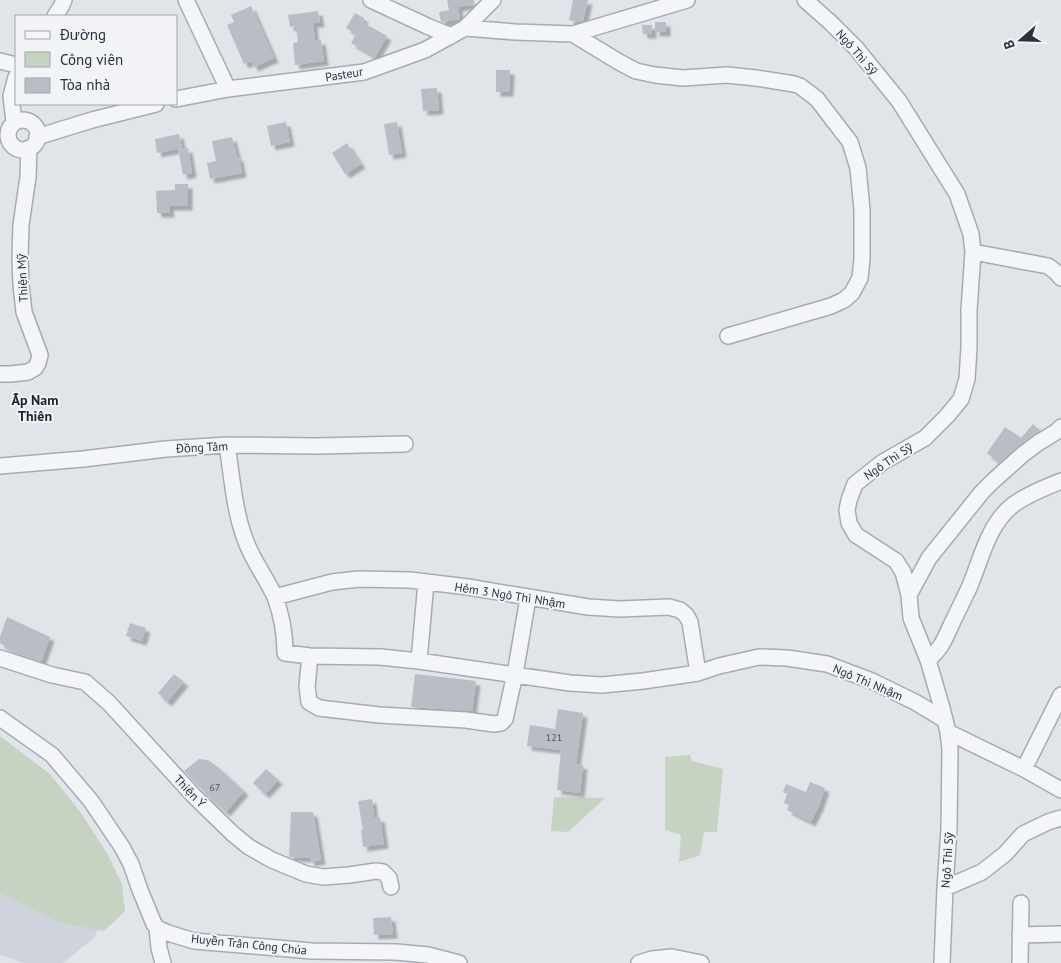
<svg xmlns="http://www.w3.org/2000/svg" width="1061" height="963" viewBox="0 0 1061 963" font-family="'PT Sans',sans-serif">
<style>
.built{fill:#cfd3db}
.green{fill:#c6d3c3}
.building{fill:#b9bdc6;filter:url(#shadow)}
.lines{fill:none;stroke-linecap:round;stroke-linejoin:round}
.minor-casing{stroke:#a6abb3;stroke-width:18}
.minor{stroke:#f4f5f8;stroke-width:15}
.labels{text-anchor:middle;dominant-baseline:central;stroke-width:4;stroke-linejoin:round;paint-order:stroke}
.number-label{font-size:10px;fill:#4e5462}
.street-label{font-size:12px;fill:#2a3140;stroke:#f1f3f7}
.neighbourhood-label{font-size:14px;font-weight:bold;fill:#1c2231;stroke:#f1f3f7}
</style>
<defs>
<filter id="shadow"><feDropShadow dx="4.5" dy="4.5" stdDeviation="1" flood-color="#0004"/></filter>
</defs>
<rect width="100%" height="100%" fill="#e1e4e9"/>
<!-- built -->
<path class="built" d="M0,744L102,916L95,937L63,963H23L0,955Z"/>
<!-- green -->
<path class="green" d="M0,736L50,774L81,813L108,855L122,884L125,911L104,931L58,922L0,893Z
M690,755L692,761L723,769L717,832H704L700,855L679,862L681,835L665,830V757Z
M554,797L605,798L568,832L551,831Z"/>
<!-- building -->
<path class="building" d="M447,0H474V4L458,7L460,19L442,22H441L439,12L449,10Z
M573,0H588L583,21L579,22L569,20Z
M251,6L274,58L254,67L251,61L244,64L227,25L234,22L231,15Z
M318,11L320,23H313L315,41L321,40L324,61L295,65L293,43L298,42L296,26L290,27L288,15Z
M355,13L364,18L362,22L387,36L375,57L351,43L356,34L346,28Z
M655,22H666V32H655Z
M642,25H652V34H643Z
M496,70H510L509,92H496Z
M437,88L439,110L423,111L421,89Z
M286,122L290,142L271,146L267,126Z
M397,122L402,153L389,155L384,124Z
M179,134L182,148L157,153L155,139Z
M232,137L237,157H239L242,173L210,179L207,163L216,161L212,141Z
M347,143L361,164L345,174L332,153Z
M188,148L192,173L183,175L178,149Z
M175,184H188V206H169L170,213H157L156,191L175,190Z
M1033,424L1040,431L1016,448L999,463L987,453L1005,427L1021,438Z
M7,617L50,637L41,662L20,655L0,643V637Z
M130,623L146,628L142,641L126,636Z
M174,674L184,682L167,702L158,693Z
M415,674L476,681L472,711L411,707Z
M558,709L583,713L576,764L583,765L580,793L557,790L561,750L527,746L530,725L555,729Z
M199,759L208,760L220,769L244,791L226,812L212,800L184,771Z
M266,769L278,780L265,794L253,783Z
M810,782L825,788L819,806L811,822L787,810L789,805L784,803L787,794L783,792L786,784L806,792Z
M372,799L374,818L380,817L384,844L363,847L361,830H363L358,801Z
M291,812H313L321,860L310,862V858L289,857Z
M391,917L393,934L374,935L373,918Z"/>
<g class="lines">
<!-- minor casing -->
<g class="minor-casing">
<path id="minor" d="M186,0L228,89
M371,0L427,26L451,36
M805,0L831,23L856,48L899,101L957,194L971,234L973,252L969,310V348L967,379L961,399L947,416L925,438L883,462L855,484L849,500L847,510L849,523L856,535L896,561L903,572L909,595L911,618L928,660L942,708L948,732L950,749L949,829L945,888L942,963
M55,16L61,7L64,0
M465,28L515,32L573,34L687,0
M573,34L619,62L636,71L655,75L683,78L727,75L756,78L794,84L800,86L817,99L840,129L850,142L858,168L862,210V259L860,278L852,293L844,300L831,306L728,336
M0,61L16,65
M176,99L228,89L364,72L425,50L465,28L493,0
M8 135a15 15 0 1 1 30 0a15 15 0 1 1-30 0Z
M14,122L11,96L16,77
M37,137L92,120L156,104
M973,252L1048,266L1056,272L1061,278
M0,374H11L28,372L35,368L38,363L40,355L24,312L21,285L20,257L21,225L28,177L29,148
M227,445C232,476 234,510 245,539C252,560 266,577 275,597C282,616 285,634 285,653L310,656L380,657L419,661L570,683L602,685L643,681L698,673L719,666L759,657L787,658L827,664L872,681L915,702L945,720
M0,466L83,459L166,449L227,445L316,446L405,444
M909,595L929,558L982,492L993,481L1022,455L1038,443L1056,432L1061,427
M275,597L332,582L359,579L410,580L468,587L588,607L620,609L669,607L680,610L686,615L690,622L698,673
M310,656L307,686L309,702L319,708L379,715L466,720L494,724L501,723L505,719L515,674L528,598
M0,658L52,675L85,682L109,703L194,796L233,834L249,847L272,860L306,874L323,877L349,875L376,871L383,872L389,878L391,887
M928,660C944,646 945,637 954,619C959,609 964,598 969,588C981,560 988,524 1013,505C1027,494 1045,488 1061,481
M419,661L426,582
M0,718L52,755L91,801L122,847L131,864L140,890L154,924L157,928L168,933L194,941L312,951L396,952L428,955L459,963
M948,732L1024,769L1061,790
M1024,769L1061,695
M945,888L982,872L1005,854L1023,834L1048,822L1061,818
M157,928L159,948L163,963
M1020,935L1061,934
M639,963L652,959L672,957L701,963
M1020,963L1021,903"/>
</g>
<!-- minor -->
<use href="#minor" class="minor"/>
</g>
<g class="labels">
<!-- number labels -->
<g class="number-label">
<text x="554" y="737">121</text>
<text x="215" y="787">67</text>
</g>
<!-- street labels -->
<g class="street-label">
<text transform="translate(857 52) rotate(49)">Ngô Thì Sỹ</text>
<text transform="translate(344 74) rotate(-9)">Pasteur</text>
<text transform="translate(22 278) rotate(-93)">Thiện Mỹ</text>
<text transform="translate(202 447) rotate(-3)">Đồng Tâm</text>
<text transform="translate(888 461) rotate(-34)">Ngô Thì Sỹ</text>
<text transform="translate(510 595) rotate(9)">Hẻm 3 Ngô Thì Nhậm</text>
<text transform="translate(868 682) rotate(23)">Ngô Thì Nhậm</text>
<text transform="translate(190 791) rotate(46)">Thiện Ý</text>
<text transform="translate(947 860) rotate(-86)">Ngô Thì Sỹ</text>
<text transform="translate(249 944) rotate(6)">Huyền Trân Công Chúa</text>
</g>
<!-- neighbourhood labels -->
<g class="neighbourhood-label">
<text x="35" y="400">Ấp Nam<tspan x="35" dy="16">Thiên</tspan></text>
</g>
</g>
<!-- legend -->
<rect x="15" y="15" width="162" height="90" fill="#f1f3f7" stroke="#a1a5ae"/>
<rect x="25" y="31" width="25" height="8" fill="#f4f5f8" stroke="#a1a5ae"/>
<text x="60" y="40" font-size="15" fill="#2a3140">Đường</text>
<rect x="25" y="52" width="25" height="15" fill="#c6d3c3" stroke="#a1a5ae"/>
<text x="60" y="65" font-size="15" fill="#2a3140">Công viên</text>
<rect x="25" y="78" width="25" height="15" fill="#b9bdc6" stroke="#a1a5ae"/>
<text x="60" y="90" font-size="15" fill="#2a3140">Tòa nhà</text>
<!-- north arrow -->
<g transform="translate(1021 40) rotate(250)" stroke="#f1f3f7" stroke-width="4" paint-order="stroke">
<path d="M0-4L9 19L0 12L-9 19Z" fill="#2a3140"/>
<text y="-8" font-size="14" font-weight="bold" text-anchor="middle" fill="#2a3140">B</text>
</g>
</svg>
